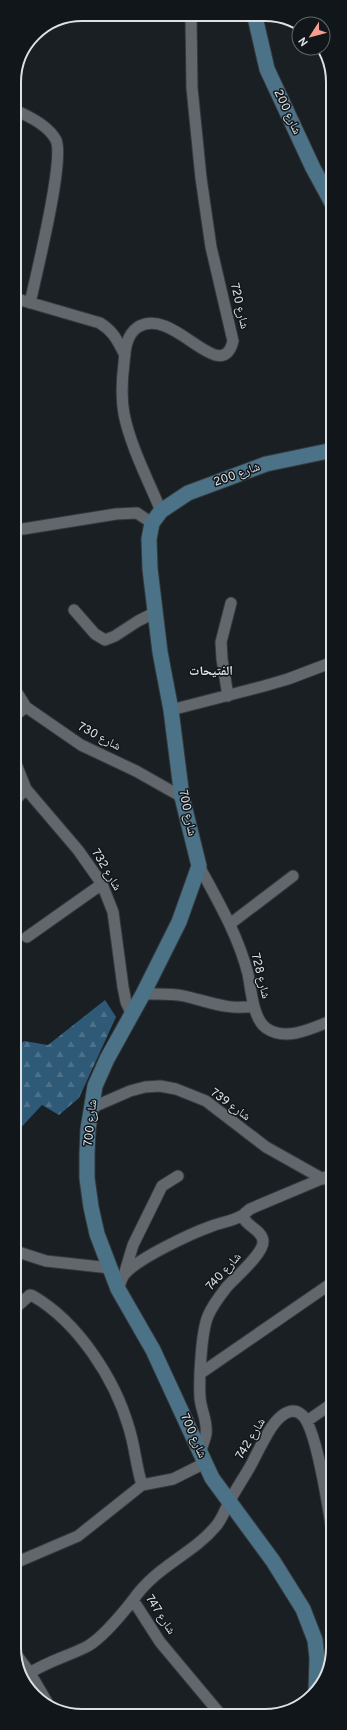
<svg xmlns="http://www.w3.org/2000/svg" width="347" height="1730" viewBox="0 0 347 1730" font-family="Overpass,'Noto Naskh Arabic',sans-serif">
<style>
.forest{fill:url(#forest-firs)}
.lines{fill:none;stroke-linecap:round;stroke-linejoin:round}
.street-casing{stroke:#35393c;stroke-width:13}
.secondary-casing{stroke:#35393c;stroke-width:17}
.street{stroke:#61676c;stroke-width:11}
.secondary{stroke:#4b7287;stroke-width:15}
.labels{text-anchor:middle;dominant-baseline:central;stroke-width:3;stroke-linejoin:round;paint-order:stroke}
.street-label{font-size:12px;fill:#dde1e4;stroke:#10161a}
.neighbourhood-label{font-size:13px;font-weight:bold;fill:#dde1e4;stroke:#10161a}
.rim{fill:none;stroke:#dde1e4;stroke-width:2}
</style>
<defs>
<pattern id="forest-firs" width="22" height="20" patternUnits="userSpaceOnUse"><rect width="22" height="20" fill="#2f5a77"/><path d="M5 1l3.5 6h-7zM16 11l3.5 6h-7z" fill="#4d718a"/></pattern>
</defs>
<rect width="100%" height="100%" fill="#191f23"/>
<!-- forest -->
<path class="forest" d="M105,1000L116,1017L79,1098L59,1115L42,1105L14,1135V1050L24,1041L48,1045Z"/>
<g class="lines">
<!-- street casing -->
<g class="street-casing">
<path id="street" d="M14,110C29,116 48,125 56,140C65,160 36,275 30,303
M14,298L100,323C114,332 117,340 125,355
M161,511C149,482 130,445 124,414C121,398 122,379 124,363C125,350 126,335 138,327C173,305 221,388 233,341L211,247L201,178L192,88L191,17
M23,529L116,514L137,513L152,523
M74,610L95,634L105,640L115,636L138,621L156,612
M14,688L26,707L81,745L136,771L182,797
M228,696L222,659L221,642L231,603
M171,710L264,686L288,679L333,662
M14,716L26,707
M14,759L26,789L78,850L102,884L113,912L123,987L126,1002L132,1015
M14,801L26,789
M199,866C218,901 238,935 248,974C251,989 253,1019 266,1028C286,1042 313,1028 333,1020
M230,924L293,876
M27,937L102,884
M143,994C156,994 171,993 184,996C207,1001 229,1011 254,1006
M91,1108L130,1091L145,1087L160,1086L176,1089L206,1101L266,1147L323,1179
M15,1251L46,1261L110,1268
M124,1275L133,1245L162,1186L178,1176
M118,1289C120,1285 121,1279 124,1275C136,1259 192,1233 212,1226C223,1222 233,1221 243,1215
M14,1309L30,1295L33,1296C78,1322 115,1379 129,1428C135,1447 136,1466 142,1485
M201,1373L333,1282
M307,1421L333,1403
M201,1451C202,1446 205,1440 206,1434C208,1422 201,1410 200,1398C199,1381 201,1332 208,1316C212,1306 219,1297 226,1288C234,1278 264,1254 263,1241C262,1229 244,1226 243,1215L250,1209L333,1174
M15,1563L78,1536L142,1485L173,1479L205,1463
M15,1653L30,1673
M47,1702L30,1673C48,1661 69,1656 88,1646C103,1637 122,1614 133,1600
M221,1715L160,1642L133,1600C156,1566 192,1555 216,1526C222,1519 225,1510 229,1502C236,1489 245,1476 252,1463C258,1451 264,1439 271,1428C277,1419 290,1404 302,1415C317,1428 329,1513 333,1537"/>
</g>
<!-- secondary casing -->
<g class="secondary-casing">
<path id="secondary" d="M255,17L267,69L313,168L332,203
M316,1693L317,1658L315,1640L303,1609L273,1561L212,1478L153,1350L118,1289L97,1234L91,1207L87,1178V1154L88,1129L95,1086L107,1059L143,994L179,922L199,866L182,797L171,710L160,652L150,569L149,539L152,523L161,511L188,493L266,464L333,450"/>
</g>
<!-- street -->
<use href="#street" class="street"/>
<!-- secondary -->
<use href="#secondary" class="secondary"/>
</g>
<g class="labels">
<!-- street labels -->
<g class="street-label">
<text transform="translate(287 112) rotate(65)">شارع 200</text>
<text transform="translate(239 306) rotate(77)">شارع 720</text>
<text transform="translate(237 475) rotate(-20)">شارع 200</text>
<text transform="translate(99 737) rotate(28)">شارع 730</text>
<text transform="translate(187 813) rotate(78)">شارع 700</text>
<text transform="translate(106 870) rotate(59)">شارع 732</text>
<text transform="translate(260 976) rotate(76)">شارع 728</text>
<text transform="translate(230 1105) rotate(36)">شارع 739</text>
<text transform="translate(91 1123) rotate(-84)">شارع 700</text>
<text transform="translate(224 1272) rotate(-48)">شارع 740</text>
<text transform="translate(193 1436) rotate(66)">شارع 700</text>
<text transform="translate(251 1439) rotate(-59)">شارع 742</text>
<text transform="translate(160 1615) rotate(57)">شارع 747</text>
</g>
<!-- neighbourhood labels -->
<g class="neighbourhood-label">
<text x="211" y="672">الفتيحات</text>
</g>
</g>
<!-- crop -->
<path d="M0 0H347V1730H0ZM82 21H265A61 61 0 0 1 326 82V1648A61 61 0 0 1 265 1709H82A61 61 0 0 1 21 1648V82A61 61 0 0 1 82 21Z" fill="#10161a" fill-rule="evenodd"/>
<path class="rim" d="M82 21H265A61 61 0 0 1 326 82V1648A61 61 0 0 1 265 1709H82A61 61 0 0 1 21 1648V82A61 61 0 0 1 82 21Z"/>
<!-- north arrow -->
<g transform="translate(311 36) rotate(234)"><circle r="19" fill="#10161a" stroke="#62676b"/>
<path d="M0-3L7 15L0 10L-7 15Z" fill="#f59d8e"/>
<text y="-6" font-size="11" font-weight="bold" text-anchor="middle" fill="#dde1e4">N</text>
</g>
</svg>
